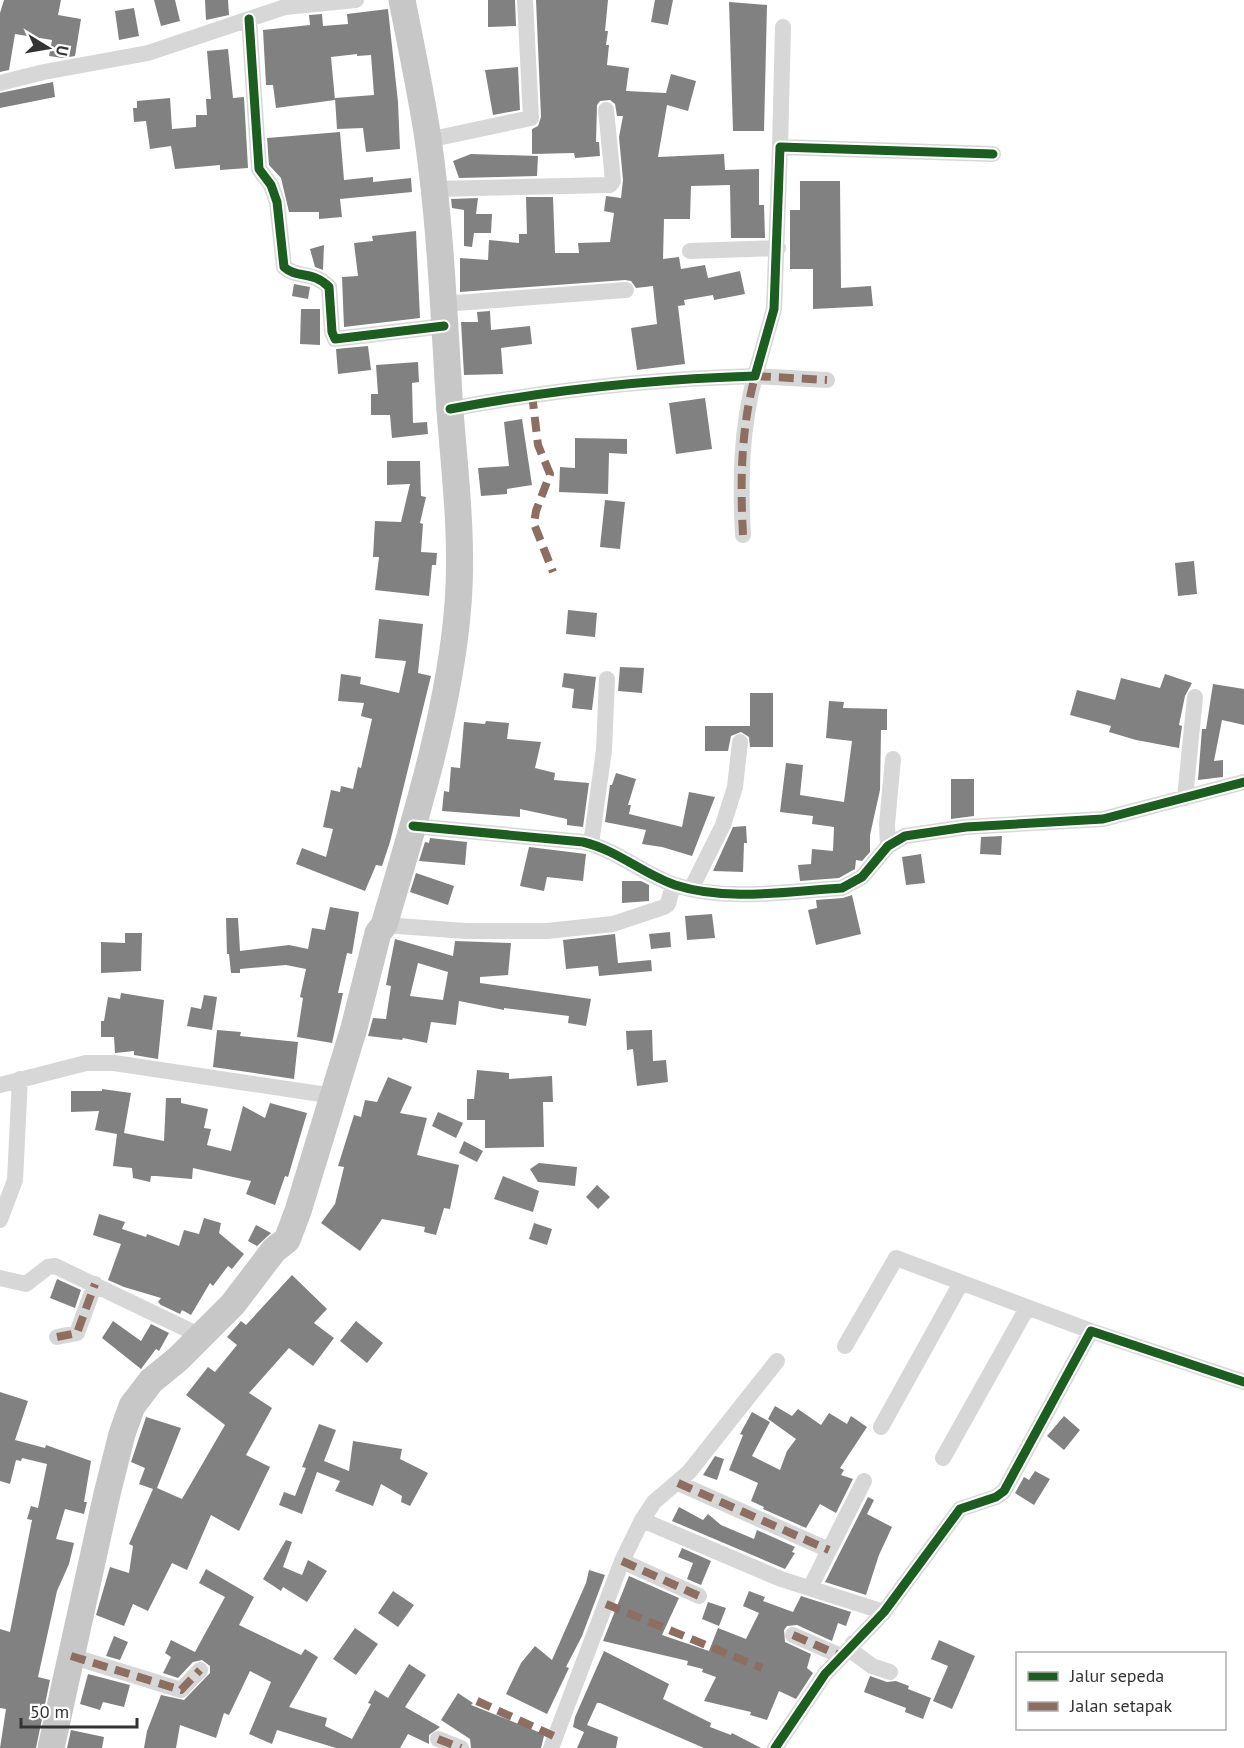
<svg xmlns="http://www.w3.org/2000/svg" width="1244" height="1748" viewBox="0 0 1244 1748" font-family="'PT Sans',sans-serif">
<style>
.building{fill:#818181;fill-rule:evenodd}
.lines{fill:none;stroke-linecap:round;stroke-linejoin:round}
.minor{stroke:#d7d7d7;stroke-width:16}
.trunk{stroke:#c7c7c7;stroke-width:27}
.quiet{stroke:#8d6e63;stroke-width:8;stroke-dasharray:15 8;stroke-linecap:butt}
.cycleway-casing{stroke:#fff;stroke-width:13}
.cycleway{stroke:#1b5e20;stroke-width:9}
</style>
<rect width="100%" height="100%" fill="#fff"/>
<!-- building -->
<path class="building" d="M4,0H61L58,15L81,19L75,56L63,58L49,56L52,40L15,34L9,70L0,72V13Z
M154,0H175L180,21L161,26Z
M205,0H228L229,15L206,20Z
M488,0H515L516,26L488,27Z
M536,0H608L605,31H608L606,45H609L607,65L629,68L626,91L666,93L671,74L696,81L688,111L667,105L658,157L724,154L725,170L759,169V205H764L765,238H731L730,185L691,186L690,219H664L663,259L679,257L681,269L705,265L708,278L740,271L745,294L714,300L713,295L684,300L685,305L678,306L685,364L637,370L631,328L657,324L653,286L636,288L631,281L625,280L460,292V258L488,260L489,240L519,243V234H527L526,197H553L555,253H579L578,243L610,242L614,213L604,211L606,196L621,198L623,180L619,137L623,116H617L615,104L610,100L600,101L597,105L596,142H599L600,156L575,158L574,153L532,154V129L538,126L541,117Z
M655,0H673L668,25L651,22Z
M729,2L767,5L764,131H733Z
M134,8L139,36L119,40L115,11Z
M388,9L398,102L400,149L366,152L363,128L337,129L335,98L374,95L371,55L357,56V54L331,57L335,100L276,108L273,85H266L263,30L310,25L309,15L322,14L323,26L348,24L347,14Z
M228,49L233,98L244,97L248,168L220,170V165L175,169L171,146L150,149L146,121L134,122L133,108H137V101L170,98L172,129L196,127V115H207L206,99H211L207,51Z
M518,67L520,110L493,115L485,70Z
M53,82L55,97L0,108V93Z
M340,132L344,180L373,177V182L411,178L412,192L340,199L342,217L319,219V212H289L281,178L269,165L267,138Z
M471,154L538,156L537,176L459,178L453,161Z
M800,181H840L841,288L871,286L873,306L813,309V269H790V210H800Z
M478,198L476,214H492L491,233H474L472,247L464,246V210L452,208L451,199Z
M416,231L420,318L344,327L342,277L358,276L354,243L373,241L372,236Z
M324,245L323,270L315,267L310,249Z
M294,284L310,287L308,299L292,296Z
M301,309H320V345L300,344Z
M490,311L491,330L530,326L532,344L501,348L503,374L464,375L461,322H478L477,312Z
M368,346L371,370L338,374L336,349Z
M418,362L419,382L412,383L413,423L427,422L428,434L392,438L390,415H371V394H378L376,365Z
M705,398L712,449L676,454L669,403Z
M522,419L532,485L507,489V494L481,496L478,468L509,466L504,422Z
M575,438L627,439V454L609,453L608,494L559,492L560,467L575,468Z
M387,461H420L421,496L426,497L420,523L423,524L421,552L437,553L436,565H432L429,596L375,590L379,557H373L375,521L401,522L410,484L387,485Z
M605,500L625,502L620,549L600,547Z
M1194,561L1197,594L1178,596L1175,563Z
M568,610L597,613L595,637L566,634Z
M379,619L423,624L418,673L431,676L390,842L382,866L376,865L365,891L296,864L302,848L326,857L333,829L323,827L331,790L340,792L341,786L353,789L358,767L361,768L372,719L361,716L364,703L338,701L341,674L361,677L360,684L399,693L406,661L375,658Z
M620,667L644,668L642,693L618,691Z
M564,673L596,677L592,710L572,708L574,689L562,687Z
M1165,674L1192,683L1185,696L1179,725L1182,726L1179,748L1136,740L1109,732L1111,726L1070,715L1077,690L1115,700L1121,678L1160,688Z
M1213,684L1244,689V725L1222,720L1214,761L1223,760V777L1198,780L1202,729H1206Z
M750,693H773V747H750L749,737L741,732L731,736L728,751H705V726H750Z
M829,701L844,702L843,708L887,709V730H881L880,790L870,835V852L862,861L856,860L855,869L839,878L800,881L798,865L811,864L812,849L833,851L834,827L812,824L813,816L780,812L786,763L803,765L800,795L844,802L852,741L826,738Z
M486,721L509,723L507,739L541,742L535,768L555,773L554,780L589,783L583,827L567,825V819L520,809V817L442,811L444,791L449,792L451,767L460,768L464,722L485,724Z
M616,773L636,779L628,805H631L629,814L682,827L689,792L715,797L692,856L662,847L642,844L646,830L605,822L610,785H612Z
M951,779H974V816L951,819Z
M746,826L747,843H744L743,872L713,871L733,827Z
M1002,836L1001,855L980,854L981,837Z
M430,838L467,842L465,865L419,861L425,842L429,843Z
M529,847L586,854L583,881L547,877L544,891L520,886Z
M921,854L925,883L906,885L902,857Z
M416,873L454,886L448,905L410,892Z
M622,881H641L649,885V901L622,903Z
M852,895L861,934L816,945L808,910L817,908L816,900L843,898Z
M330,907L359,912L352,954L347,953L338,993H343L332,1043L297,1037L303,998L300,997L306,969L286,965L240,969V973H231L229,954H227L226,918H238L240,951L289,945L308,949L312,928L325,930Z
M712,914L715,938L687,940L685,916Z
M670,932L671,947L651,949L649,934Z
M125,933H142L141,971L101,973V942L125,943Z
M615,934L618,963L651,960L652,971L599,976L598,966L566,969L563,940Z
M395,939L453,956L455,941L511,943L508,975L480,977V983L591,999L586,1026L568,1023L569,1016L504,1008V1010L459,1001L456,1025L431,1022L427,1043L403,1038L402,1040L368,1036L373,1018L386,1019L391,986L386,985ZM418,963L448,972L443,1000L410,996Z
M121,993L164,1000L158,1059L134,1055V1051L115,1053L114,1037H101V1021H104L108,997L120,999Z
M204,995L217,997L212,1030L187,1026L191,1007L201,1009Z
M217,1030L241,1032L240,1036L298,1042L294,1079L213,1067Z
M652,1030L653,1061L666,1060L668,1082L637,1086L633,1049L627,1050L626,1031Z
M477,1070L509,1073V1079L552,1076L553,1102H543L544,1147L485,1148V1120H467V1099H474Z
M388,1077L412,1087L400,1113L427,1118L417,1155L459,1165L450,1209L444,1208L436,1235L424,1232L425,1227L382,1219L360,1251L321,1223L335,1204L344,1167L338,1166L354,1115L361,1117L365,1100L377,1102Z
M102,1089L131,1093L124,1133L164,1141L166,1098H181V1103L208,1109L204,1128L211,1129L207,1145L231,1151L243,1106L265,1118L270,1103L307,1113L288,1177L285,1176L275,1205L246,1194L251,1181L193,1168L192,1179L156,1176H151L150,1182L133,1178L132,1168L113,1166L117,1134L95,1130L99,1111L71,1112V1091H102Z
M438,1112L463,1123L456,1138L432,1126Z
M464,1141L483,1151L477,1162L459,1153Z
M539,1163L577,1167L575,1186L538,1182L530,1169Z
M503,1176L539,1191L533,1212L494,1199Z
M597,1185L610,1197L598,1209L586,1197Z
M99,1214L125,1222L122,1229L146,1237L147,1234L179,1246L184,1230L199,1234L204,1218L221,1223L219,1233L244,1254L232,1269L228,1266L213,1286L210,1283L191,1315L182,1310L180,1314L161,1305L158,1302L161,1298L124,1287L108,1280L121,1244L93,1235Z
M534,1223L552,1229L547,1245L529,1239Z
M256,1225L271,1233L257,1246L248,1241Z
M292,1275L327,1309L314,1323L334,1338L313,1366L289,1348L249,1393L272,1408L246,1455L270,1467L239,1531L211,1515L187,1570L172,1563L148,1611L133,1604L124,1626L96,1615L110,1567L129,1573L133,1546L129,1544L153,1489L139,1484L145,1468L131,1462L146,1417L181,1428L157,1488L182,1499L225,1425L186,1395L208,1367L215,1372L237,1345L227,1337L241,1321L246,1325Z
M57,1279L81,1290L75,1308L50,1298Z
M113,1321L141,1341L151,1324L169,1333L159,1351L156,1349L141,1369L102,1338Z
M356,1321L383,1343L367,1363L340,1341Z
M0,1392L28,1401L15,1440L45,1448L46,1445L91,1461L84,1502H87L84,1514L65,1509L56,1539L74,1543L69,1564L57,1591L38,1677L50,1680L36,1748H0L6,1709L0,1708V1629L10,1632L32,1520L27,1519L31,1506L38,1508L47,1464L22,1458L21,1461L16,1460L10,1484L0,1481Z
M775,1406L792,1416L798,1409L821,1425L829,1413L847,1424L851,1416L867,1427L840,1468L844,1470L841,1475L853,1479L836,1513L820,1504L806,1528L763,1509L764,1507L751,1501L758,1483L729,1470L743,1435L740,1434L752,1412L770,1422L752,1456L780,1470L787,1451L796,1439L768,1419Z
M1064,1416L1080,1430L1064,1450L1047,1436Z
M319,1424L336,1430L324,1461L349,1471L353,1441L402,1449L400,1459L428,1473L410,1506L401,1502L402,1496L381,1484L373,1506L335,1491L340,1481L317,1472L302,1514L279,1505L284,1492L295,1496L306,1468L302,1467Z
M715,1456L724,1459L717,1480L703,1475Z
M1035,1471L1050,1479L1034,1505L1015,1493L1024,1477L1029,1480Z
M868,1497L874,1500L867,1514L892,1527L879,1555L866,1595L825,1582Z
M679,1507L703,1520L708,1514L721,1525L754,1539L757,1530L795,1547L792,1552L795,1553L785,1569L672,1521Z
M286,1540L292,1542L283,1567L302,1575L308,1560L327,1571L307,1602L283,1587L281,1591L263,1579Z
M682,1548L711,1561L701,1585L687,1579L693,1563L678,1557Z
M206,1569L254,1597L239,1625L301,1655L305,1649L318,1657L289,1707L327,1718L325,1726L352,1739L371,1704L368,1703L375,1690L388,1698L409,1664L426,1675L405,1707L440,1727L429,1735V1744L408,1734L400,1748H336L277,1730L272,1744L249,1734L271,1682L250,1671L229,1715L224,1713L216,1738L180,1725L176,1748H144L147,1731L161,1695L184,1700L210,1673V1666L202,1660L193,1662L178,1678L163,1673L171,1657L165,1653L171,1640L195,1652L225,1597L199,1583Z
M589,1570L605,1575L582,1636L566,1667L569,1668L547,1714L506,1694L521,1663L535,1646L552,1660L586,1583Z
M629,1576L679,1598L662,1635L709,1651L718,1628L746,1639L759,1613L743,1606L749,1591L765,1597L763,1601L793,1612L801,1596L851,1612L846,1626L838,1623L832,1641L797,1625L787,1626L784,1630L785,1642L811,1654L807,1668L813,1673L796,1699L779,1691L767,1720L750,1715L751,1712L704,1701L716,1677L702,1672L703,1669L687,1665L688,1661L603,1641Z
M393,1591L414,1605L398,1627L378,1613Z
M708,1602L726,1608L719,1626L702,1619Z
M355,1628L378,1644L356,1675L333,1659Z
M114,1636L128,1642L120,1660L106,1656Z
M939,1640L975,1656L952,1709L933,1701L948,1666L931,1659Z
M604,1651L669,1684L663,1699L711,1723L710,1727L731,1735L732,1733L761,1748H704L600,1703H597L587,1725L618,1737L616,1748H577L584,1732L573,1727L575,1717Z
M88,1674L130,1685L124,1707L103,1702L100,1710L80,1704Z
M870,1676L887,1682L896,1681L909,1686L908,1689L931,1698L923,1719L905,1712L906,1708L864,1692Z
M458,1693L473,1703L471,1705L541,1733L544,1736L541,1748H471L470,1739L441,1720Z
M71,1730L104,1737L102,1748H67Z"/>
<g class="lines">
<!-- minor -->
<path class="minor" d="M249,19L259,169L271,185L277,202L284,267C297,279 312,270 329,287L332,332L335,339L444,326
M0,83L44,72L148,53L285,7L356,0
M428,140L531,118L525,0
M780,147L783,27
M434,189L610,185L613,181L606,110
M690,251L778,248
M443,304L626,290
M450,409C551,390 652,379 755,376L774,309L780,147L993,154
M743,535C740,480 741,429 755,376L827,380
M1185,798L1195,697
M413,826L583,842C617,850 643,874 675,885C728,902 788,891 842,888L862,877L888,846L905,836L966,827L1103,819L1244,782
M591,844L604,750L607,679
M888,846L887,824L893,759
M691,889L723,825L735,787L740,742
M384,925L466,931H547L613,924L664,907L668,904L673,885
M0,1085L86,1063H114L334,1096
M0,1220L15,1180L20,1079
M0,1278L26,1284L48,1267L55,1266L201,1336
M57,1337L77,1333L95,1284
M845,1346L896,1258L1091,1331
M881,1427L961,1283
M943,1458L1027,1308
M678,1483L829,1550
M642,1520L781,1579L884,1612
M622,1561L699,1596
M810,1588L864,1481
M793,1635L841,1656
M853,1643V1652L872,1666L890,1672
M71,1656L181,1690L200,1670
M438,1739L461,1748
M551,1748L622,1561L642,1520L654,1502L689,1472L777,1361
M775,1748L825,1674L884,1612L960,1509L996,1497L1004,1491L1091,1331L1244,1382"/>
<!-- trunk -->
<path class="trunk" d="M51,1748L107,1494L122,1434L132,1406L151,1381L178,1359L233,1304L274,1250L287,1240L298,1211L354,1028L378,933L384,925C414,823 450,710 458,604C463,540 455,475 450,411C444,320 441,229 428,139C421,92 411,46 402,0"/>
<!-- quiet -->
<path class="quiet" d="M532,394L538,445L550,474L536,511L534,524L553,572
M743,535C740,480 741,429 755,376L827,380
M57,1337L77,1333L95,1284
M678,1483L829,1550
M622,1561L699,1596
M606,1604L762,1668
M793,1635L841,1656
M71,1656L181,1690L200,1670
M477,1701L556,1737
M438,1739L461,1748"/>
<!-- cycleway casing -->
<g class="cycleway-casing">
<path id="cycleway" d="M249,19L259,169L271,185L277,202L284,267C297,279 312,270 329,287L332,332L335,339L444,326
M450,409C551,390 652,379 755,376L774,309L780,147L993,154
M413,826L583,842C617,850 643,874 675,885C728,902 788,891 842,888L862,877L888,846L905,836L966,827L1103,819L1244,782
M775,1748L825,1674L884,1612L960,1509L996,1497L1004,1491L1091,1331L1244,1382"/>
</g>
<!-- cycleway -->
<use href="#cycleway" class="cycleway"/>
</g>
<!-- legend -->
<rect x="1016" y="1652" width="210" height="78" fill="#ffffff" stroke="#adadad" stroke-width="1.5"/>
<rect x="1028" y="1672" width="30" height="9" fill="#1b5e20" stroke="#adadad" stroke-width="1.5"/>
<text x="1070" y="1682" font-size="18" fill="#333333">Jalur sepeda</text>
<rect x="1028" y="1702" width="30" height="9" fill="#8d6e63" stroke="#adadad" stroke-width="1.5"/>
<text x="1070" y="1712" font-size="18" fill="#333333">Jalan setapak</text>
<!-- north arrow -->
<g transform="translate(48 48) rotate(101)" stroke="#ffffff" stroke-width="4.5" paint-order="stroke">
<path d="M0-4.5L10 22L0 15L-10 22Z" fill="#333333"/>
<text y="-9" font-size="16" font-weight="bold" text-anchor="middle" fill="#333333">U</text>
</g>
<!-- scale -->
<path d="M21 1718v9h116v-9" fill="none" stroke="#333333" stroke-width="3"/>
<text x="30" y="1718" font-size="18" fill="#333333" stroke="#ffffff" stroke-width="4.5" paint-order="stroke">50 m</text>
</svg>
